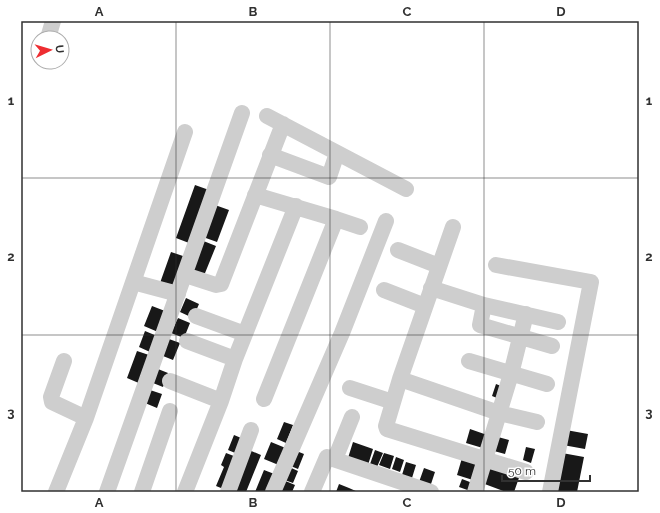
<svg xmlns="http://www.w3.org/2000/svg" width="660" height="513" viewBox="0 0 660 513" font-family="Raleway,sans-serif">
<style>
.building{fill:#181818}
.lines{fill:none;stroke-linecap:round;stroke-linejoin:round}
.minor{stroke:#cecece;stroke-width:16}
.grid{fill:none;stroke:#313131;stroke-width:1;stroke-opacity:0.55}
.neatline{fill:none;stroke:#313131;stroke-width:1.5}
.grid-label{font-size:13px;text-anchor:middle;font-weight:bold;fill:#313131}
</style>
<rect width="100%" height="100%" fill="#fff"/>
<!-- building -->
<path class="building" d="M195,185L209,190L189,243L176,238Z
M215,205L229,210L217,242L203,237Z
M201,240L216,246L203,278L189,272Z
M171,252L186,257L174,289L160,283Z
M186,298L199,304L193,318L180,312Z
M152,306L165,311L158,332L144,326Z
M178,318L190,323L184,338L171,333Z
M145,331L157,336L150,352L139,347Z
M169,339L180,343L173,360L163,356Z
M137,351L152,356L141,384L127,378Z
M158,369L168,373L163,387L153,383Z
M496,384L506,388L502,400L492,396Z
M150,390L162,394L157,408L145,403Z
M284,422L293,425L286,443L277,439Z
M470,429L490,436L486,449L466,443Z
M566,430L588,434L585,449L563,445Z
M234,435L246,440L240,455L228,450Z
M498,437L509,440L505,454L494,451Z
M271,442L288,449L281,466L264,459Z
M353,442L373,449L368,465L348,458Z
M526,447L535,449L531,463L523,460Z
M249,450L261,455L246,492H232Z
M294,450L304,454L298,469L288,465Z
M375,450L383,453L377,467L370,464Z
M226,453L239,458L226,490L216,486L224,467L221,465Z
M384,453L394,456L390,469L379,465Z
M562,453L584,457L577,492H554Z
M396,457L404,460L400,472L392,469Z
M462,458L481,464L476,481L457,475Z
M406,462L416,465L412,478L402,475Z
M488,464L520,475L514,492H506L482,483Z
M287,466L298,471L293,483L282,479Z
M424,468L435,472L430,487L419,482Z
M264,470L277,475L271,492H255Z
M462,479L475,484L473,492L459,487Z
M283,480L295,485L292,492H279Z
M339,484L349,488L358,492H336Z"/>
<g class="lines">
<!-- minor -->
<path class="minor" d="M48,38L53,21
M267,116L406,189
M270,155L329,177L337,153
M255,195L336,219L264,399
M336,219L360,227
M453,227L400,379L386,426L387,429L526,472
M398,250L439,266
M496,265L591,282L550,492
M185,275L216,285L221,284L283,124
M133,282L178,294
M431,288L484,305L558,322
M384,290L425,306
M484,305L480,325L552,346
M196,316L245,334
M187,341L235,359
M64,361L51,397L52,402L86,418
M469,361L547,384
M400,379L499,413L537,422
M170,381L221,401
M350,388L393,402
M335,459L352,417
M56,492L86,418L185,132
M107,492L242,113
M142,492L170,411
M185,492L221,401L235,359L296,206
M228,492L251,430
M273,492L342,333L386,221
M312,492L327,457L431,492
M475,492L511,374L526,314"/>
</g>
<!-- grid -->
<path class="grid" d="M176,21V492M330,21V492M484,21V492M21,178H639M21,335H639"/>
<!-- border -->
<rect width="660" height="513" fill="none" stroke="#ffffff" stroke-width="44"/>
<!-- north arrow -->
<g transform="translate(50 50) rotate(85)"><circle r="19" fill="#ffffff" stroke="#adadad"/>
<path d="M0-3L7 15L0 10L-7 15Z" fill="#ee2d31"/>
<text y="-6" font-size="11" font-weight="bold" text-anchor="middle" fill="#313131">U</text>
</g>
<!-- scale -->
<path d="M502 475v6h88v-6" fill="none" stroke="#313131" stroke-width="2"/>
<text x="508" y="475" font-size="12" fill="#313131" stroke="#ffffff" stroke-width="3" paint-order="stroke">50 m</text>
<rect x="22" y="22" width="616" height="469" class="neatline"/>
<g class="grid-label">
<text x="99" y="16">A</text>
<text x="253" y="16">B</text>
<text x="407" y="16">C</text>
<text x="561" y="16">D</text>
<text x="11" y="105">1</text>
<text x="649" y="105">1</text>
<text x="11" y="261">2</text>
<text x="649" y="261">2</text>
<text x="11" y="417">3</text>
<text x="649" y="417">3</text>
<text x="99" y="507">A</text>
<text x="253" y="507">B</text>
<text x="407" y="507">C</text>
<text x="561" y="507">D</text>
</g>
</svg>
